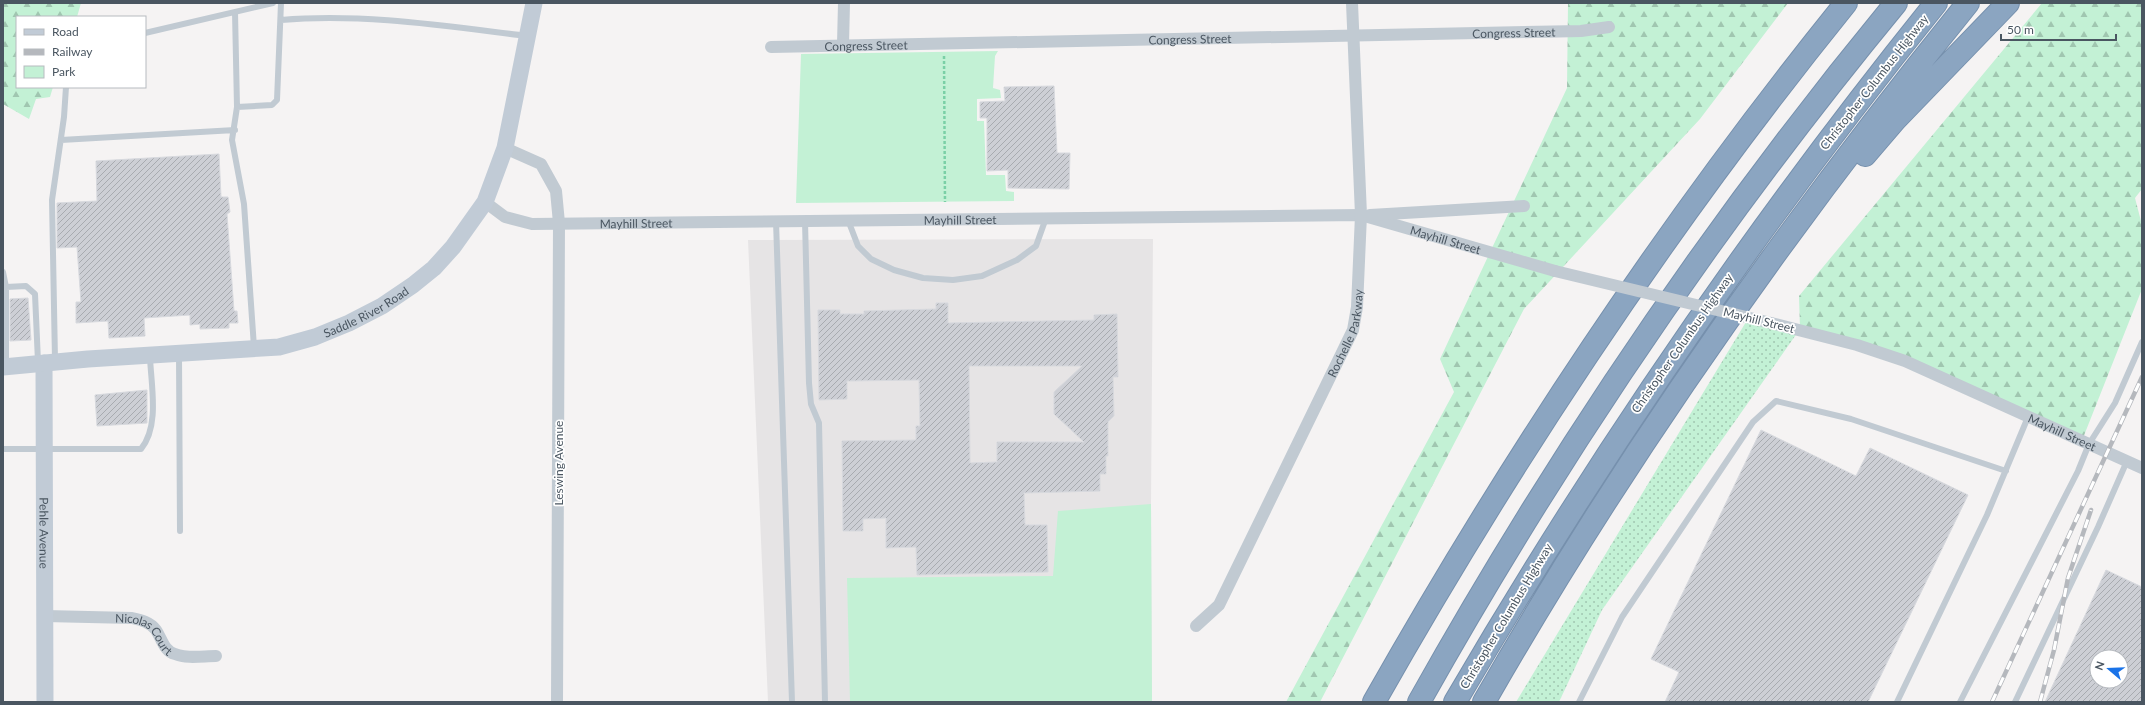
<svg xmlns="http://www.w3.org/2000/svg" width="2145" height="705" viewBox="0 0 2145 705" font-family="Lato,sans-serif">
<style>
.education{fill:#e6e4e5}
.grass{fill:url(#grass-dots)}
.forest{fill:url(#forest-firs)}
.park{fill:#c3f1d5}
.building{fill:url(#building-hatch);stroke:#d7d9de;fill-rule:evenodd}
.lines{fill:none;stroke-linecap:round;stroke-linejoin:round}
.highway-casing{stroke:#7690ad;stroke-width:24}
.path{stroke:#7ad0a6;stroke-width:2.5;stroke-dasharray:3 2;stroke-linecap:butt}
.lane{stroke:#c1cad2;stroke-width:6}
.street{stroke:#c1cad2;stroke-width:12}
.secondary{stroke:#c1cbd6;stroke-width:17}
.highway{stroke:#8ba5c1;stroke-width:22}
.rail-casing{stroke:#b5b8bd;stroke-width:4.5}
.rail{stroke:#fff;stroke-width:3;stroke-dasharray:9;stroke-linecap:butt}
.street-bridge{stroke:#c1cad2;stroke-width:12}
.labels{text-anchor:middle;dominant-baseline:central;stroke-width:3.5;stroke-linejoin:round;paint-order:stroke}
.street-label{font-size:12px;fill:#4a5661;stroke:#fff}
</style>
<defs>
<pattern id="grass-dots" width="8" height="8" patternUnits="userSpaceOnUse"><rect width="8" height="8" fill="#c3f1d5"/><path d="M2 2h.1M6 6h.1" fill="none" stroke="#a0c6b0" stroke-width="1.8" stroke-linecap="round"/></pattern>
<pattern id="forest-firs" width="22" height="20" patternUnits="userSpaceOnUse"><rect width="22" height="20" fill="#c3f1d5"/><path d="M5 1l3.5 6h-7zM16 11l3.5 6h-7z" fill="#a0c6b0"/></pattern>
<pattern id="building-hatch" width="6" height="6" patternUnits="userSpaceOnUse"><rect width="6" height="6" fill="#cdcfd5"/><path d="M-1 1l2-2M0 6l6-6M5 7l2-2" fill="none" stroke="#a8abb0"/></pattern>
</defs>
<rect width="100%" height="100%" fill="#f5f3f3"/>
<!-- education -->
<path class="education" d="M1153,239L1151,504L1152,702H768L748,240Z"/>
<!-- grass -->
<path class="grass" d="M1749,317L1800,329L1602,610L1559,702H1516Z"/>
<!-- forest -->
<path class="forest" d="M3,3H81L77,17H17V87H53L50,97L36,99L29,119L3,104Z
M1568,3H1788L1700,119L1524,309L1320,702H1286L1454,392L1440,359L1567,88Z
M2042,3H2142V189L2135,198L2142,225V289L2083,438L1866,345L1800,329L1799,296Z"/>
<!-- park -->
<path class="park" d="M998,51L995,56L993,88L1000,90L1001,98L977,99V121H984L986,175H1005L1006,191L1014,192V201L796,203L801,54Z
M1151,504L1152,702H850L847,578L1053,576L1058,511Z"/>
<!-- building -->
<path class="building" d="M1054,86L1057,153H1070L1069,189L1008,188V170L987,171V118H980V102L1005,101L1004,87Z
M219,154L221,197H228L230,212L227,214L234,311H237L238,323H229V328L200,329V324L190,325V315L144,318L145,336L109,338L108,321L76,323V302H81L77,247L57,248V203L97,201L96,161Z
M28,298L31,340L10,341V299Z
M936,303H948V323L1094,320V315L1117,314L1118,377H1113L1114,416L1108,422V456H1106V474H1100V491L1024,493L1025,525H1047L1048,572L917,575L916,547L886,548V518L863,519V531H843L842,441L916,440V426H920L919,380L847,381V399L819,400L818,310H840V314H864V311L936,309ZM969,366H1082L1054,392V414L1084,442H997V462L970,463Z
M147,390V423L97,426L95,395Z
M1761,430L1856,476L1870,448L1968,495L1868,702H1665L1679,672L1651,659Z
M2106,570L2142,587V702H2045ZM2097,657H2121V681H2097Z"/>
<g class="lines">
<!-- highway casing -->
<g class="highway-casing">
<path id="highway" d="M1865,155L1895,120L2008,3
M1374,702C1513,456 1668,223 1846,3
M1419,702C1557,456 1716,221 1896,3
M1455,702C1598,457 1758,224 1936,3
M1484,702C1625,455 1789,224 1968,3"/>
</g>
<!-- path -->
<path class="path" d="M944,56L945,202"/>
<!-- lane -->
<path class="lane" d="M235,12L237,107
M281,20C363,13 445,26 527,36
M145,33L273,3
M61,140L235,130
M848,220L858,246L871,259L894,270L923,278L953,280L982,276L1017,260L1036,246L1046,218
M776,221L792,702
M805,221L809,383L811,404L819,423L825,702
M3,272L6,287
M254,347L244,204L232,140L237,107L272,105L277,100L281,3
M179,355L180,531
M55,360L52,200L64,117L66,87
M6,366V287L26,286L35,294L38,362
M3,449H141C160,426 151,385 150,357
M1579,702L1622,617L1753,422L1776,401L1851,419L2006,471
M1897,702L1987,515L2028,417
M1960,702L2078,471L2089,444L2115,403L2142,342
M2015,702L2098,527L2127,461"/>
<!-- street -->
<g class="street">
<path d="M843,44L844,3"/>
<path id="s1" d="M771,47L1581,31L1609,27"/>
<path d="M505,148L541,164L556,191L559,223L557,702"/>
<path id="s2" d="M485,202L505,217L532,224L1361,215L1555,271"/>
<path d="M1370,215L1524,206"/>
<path id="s3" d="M1771,323L1857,345L1905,361L2142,468"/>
<path id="s4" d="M45,616L132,618C141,620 150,622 156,630C162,639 164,651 175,654C187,659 203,656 216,656"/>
<path id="s5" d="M1196,626L1219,605L1353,330L1357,307L1361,215L1352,3"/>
</g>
<!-- secondary -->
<g class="secondary">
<path id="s6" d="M44,363L45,702"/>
<path id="s7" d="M3,367L88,359L279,347L315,337L349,323L382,306L413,285L434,268L453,247L485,202L505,148L534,3"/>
</g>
<!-- highway -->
<use href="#highway" class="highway"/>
<!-- rail casing -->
<g class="rail-casing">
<path id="rail" d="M1992,702L2142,377
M2040,702L2054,650L2068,578L2091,510"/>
</g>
<!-- rail -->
<use href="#rail" class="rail"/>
<!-- street-bridge -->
<path class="street-bridge" d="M1555,271L1771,323"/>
</g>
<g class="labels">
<!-- street labels -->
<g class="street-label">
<text stroke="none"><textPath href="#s1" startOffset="743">Congress Street</textPath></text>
<text stroke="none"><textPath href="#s1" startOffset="419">Congress Street</textPath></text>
<text stroke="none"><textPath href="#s1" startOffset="95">Congress Street</textPath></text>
<text transform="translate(1874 82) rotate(-52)">Christopher Columbus Highway</text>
<text stroke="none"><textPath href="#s2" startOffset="481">Mayhill Street</textPath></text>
<text stroke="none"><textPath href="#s2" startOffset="157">Mayhill Street</textPath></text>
<text stroke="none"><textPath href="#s2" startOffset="970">Mayhill Street</textPath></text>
<text stroke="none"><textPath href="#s7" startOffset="371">Saddle River Road</textPath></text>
<text transform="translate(1759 320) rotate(14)">Mayhill Street</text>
<text stroke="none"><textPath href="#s5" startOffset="332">Rochelle Parkway</textPath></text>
<text transform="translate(1682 343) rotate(-55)">Christopher Columbus Highway</text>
<text stroke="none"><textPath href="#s3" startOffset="312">Mayhill Street</textPath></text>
<text transform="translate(558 463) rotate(-90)">Leswing Avenue</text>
<text stroke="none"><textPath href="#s6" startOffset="170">Pehle Avenue</textPath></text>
<text transform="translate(1506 616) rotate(-59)">Christopher Columbus Highway</text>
<text stroke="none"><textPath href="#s4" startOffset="106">Nicolas Court</textPath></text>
</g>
</g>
<!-- border -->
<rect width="2145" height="705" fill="none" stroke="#4a5661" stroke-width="8"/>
<!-- legend -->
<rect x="16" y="16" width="130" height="72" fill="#ffffff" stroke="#b7bbc0"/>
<rect x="24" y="29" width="20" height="6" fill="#c1cbd6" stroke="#b7bbc0"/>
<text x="52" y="36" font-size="12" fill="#4a5661">Road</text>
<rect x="24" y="49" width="20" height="6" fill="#b5b8bd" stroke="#b7bbc0"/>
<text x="52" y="56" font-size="12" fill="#4a5661">Railway</text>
<rect x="24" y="66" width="20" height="12" fill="#c3f1d5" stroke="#b7bbc0"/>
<text x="52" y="76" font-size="12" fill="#4a5661">Park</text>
<!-- north arrow -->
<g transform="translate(2109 669) rotate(289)"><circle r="19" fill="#ffffff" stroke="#b7bbc0"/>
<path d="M0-3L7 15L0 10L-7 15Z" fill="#1a73e8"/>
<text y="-6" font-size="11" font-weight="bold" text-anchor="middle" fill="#4a5661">N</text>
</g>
<!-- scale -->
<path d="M2001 34v6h115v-6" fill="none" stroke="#4a5661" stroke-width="2"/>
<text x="2007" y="34" font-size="12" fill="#4a5661" stroke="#ffffff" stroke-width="3" paint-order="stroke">50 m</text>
</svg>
